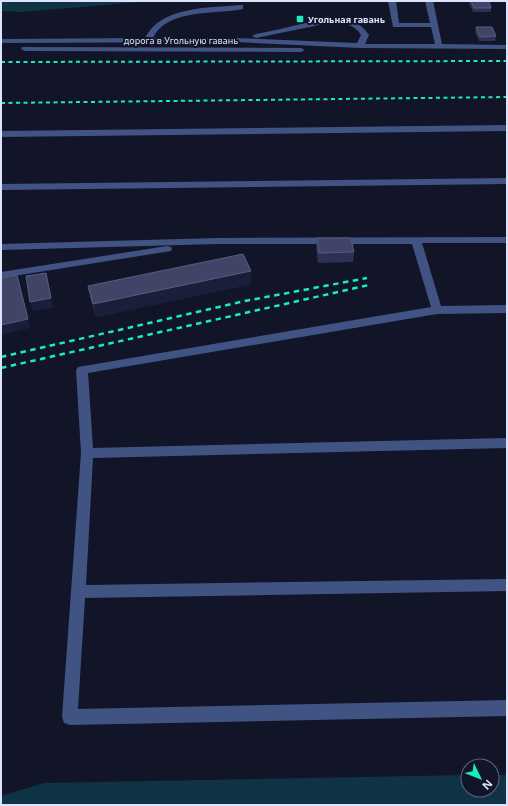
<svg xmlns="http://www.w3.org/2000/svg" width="508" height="806" viewBox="0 0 508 806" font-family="'Noto Sans',sans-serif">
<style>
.water{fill:#0f3344}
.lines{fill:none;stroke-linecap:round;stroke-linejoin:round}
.minor{fill:#415383;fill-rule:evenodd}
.rail-far1{stroke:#18edc0;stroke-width:2;stroke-dasharray:4 3.5;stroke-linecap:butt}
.rail{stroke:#18edc0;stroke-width:2.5;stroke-dasharray:5.5 4.5;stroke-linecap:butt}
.wall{fill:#2d3155}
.shaded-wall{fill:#1a1e3b}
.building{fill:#404467;stroke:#585d7e}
.poi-dot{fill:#18edc0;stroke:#121528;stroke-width:1.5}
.labels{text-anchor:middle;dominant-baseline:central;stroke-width:4;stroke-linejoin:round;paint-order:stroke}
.far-poi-label{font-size:9px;font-weight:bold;fill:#dce3fc;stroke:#121528;text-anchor:start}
.far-street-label{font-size:9px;fill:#dce3fc;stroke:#121528}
</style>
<rect width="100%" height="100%" fill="#121528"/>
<!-- water -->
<path class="water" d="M1,1H169L128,3L23,12L1,11Z
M468,775V790H492V775H507V805H1V796L44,783Z"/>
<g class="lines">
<!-- minor -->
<path class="minor" d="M388,1H396L399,23H430L425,1H433L442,44L507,45V49L360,48L235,42L1,43V39L145,38C161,6 209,8 240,5H243V9C215,15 167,8 153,38H235L357,43L361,35C355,25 345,23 334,22L256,38L252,36L256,34C271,31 286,28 301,24C326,19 352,10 369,35L365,44H435L431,27H393Z
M22,47L301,48L305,50L301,52L25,51L21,49Z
M507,125V131L1,137V131Z
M507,178V184L1,190V184Z
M507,237V243H422L441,306L507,305V313L437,314L88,373L93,448L507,438V448L93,458L86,585L507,579V591L85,598L78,709L507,700V716L70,725L64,723L62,717L81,453L76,370L78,367L431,307L412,244H217L1,250V244L217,238Z
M167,246L171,247L172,249L171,251L1,278V272Z"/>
<!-- rail-far1 -->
<path class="rail-far1" d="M1,62L507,61
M1,103L507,97"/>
<!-- rail -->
<path class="rail" d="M1,357L245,301L367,278
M1,368L369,285"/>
</g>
<!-- wall -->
<path class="wall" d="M470,1H489L491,8V12H473L469,3Z
M476,27L496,36L495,41H479L475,32Z
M317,238L354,252L353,262L318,263L316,248Z
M251,284L96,317L91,300L88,286Z"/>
<!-- shaded-wall -->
<path class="shaded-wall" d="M251,271V284L96,317L93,304Z
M46,273L53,308L33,311L30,302Z
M17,275L30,328L1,335V325Z"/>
<!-- building -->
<path class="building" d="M471,1H489L491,8H474Z
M476,27H492L496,36L480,37Z
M317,238H351L354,252L319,253Z
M243,254L251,271L93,304L88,286Z
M46,273L51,298L30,302L26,276Z
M17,275L28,319L1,325V278Z"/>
<!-- markers -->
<rect class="poi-dot" x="296" y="15" width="8" height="8" rx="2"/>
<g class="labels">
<!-- far-poi labels -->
<g class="far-poi-label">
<text x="308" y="19">Угольная гавань</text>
</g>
<!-- far-street labels -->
<g class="far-street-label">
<text x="181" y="40">дорога в Угольную гавань</text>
</g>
</g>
<!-- border -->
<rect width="508" height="806" fill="none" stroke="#dce3fc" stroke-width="4"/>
<!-- north arrow -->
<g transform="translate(480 778) rotate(133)"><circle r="19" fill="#121528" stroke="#63677d"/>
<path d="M0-3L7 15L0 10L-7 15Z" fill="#18edc0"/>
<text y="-6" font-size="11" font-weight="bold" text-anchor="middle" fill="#dce3fc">N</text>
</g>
</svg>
